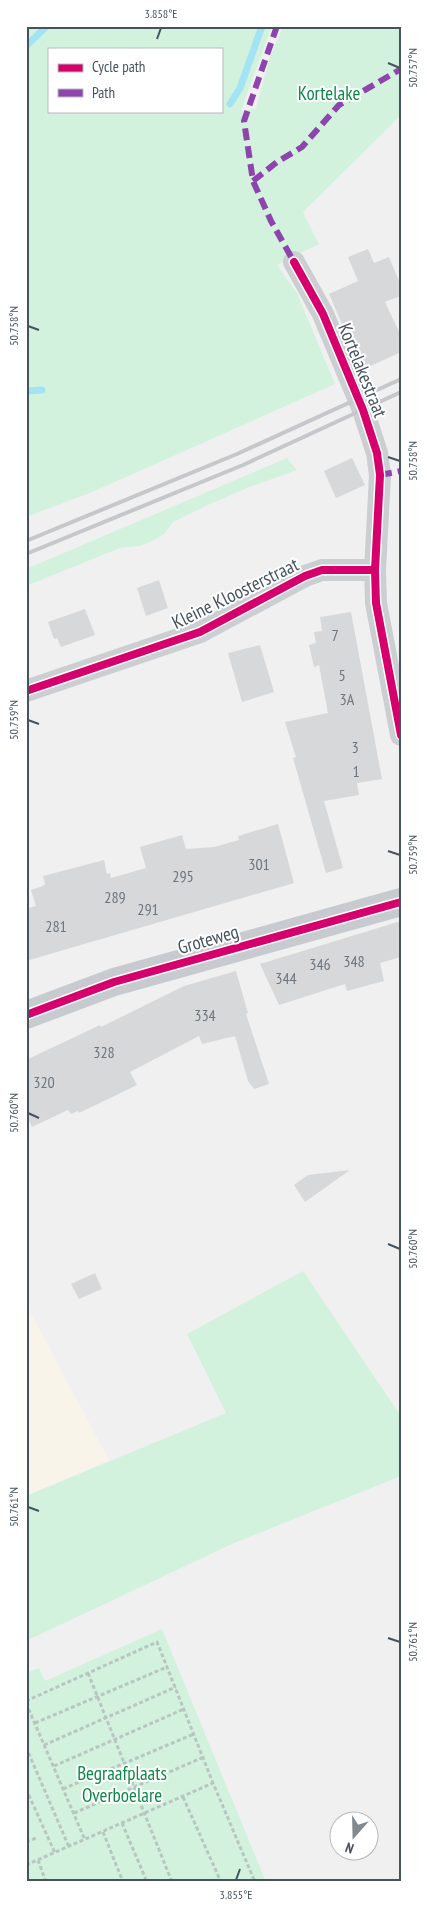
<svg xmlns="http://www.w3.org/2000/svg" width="427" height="1908" viewBox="0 0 427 1908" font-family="'PT Sans Narrow',sans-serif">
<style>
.commercial{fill:#f8f4ea}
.green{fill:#d2f2dd;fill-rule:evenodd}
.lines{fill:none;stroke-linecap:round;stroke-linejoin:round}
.stream{stroke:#a3e4f4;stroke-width:7}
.building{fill:#d7d8da}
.path{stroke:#b8c6c1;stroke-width:3;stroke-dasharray:4 2.5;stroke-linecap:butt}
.minor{stroke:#cbcfd1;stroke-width:22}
.primary{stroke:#c7cbcf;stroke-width:28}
.rail{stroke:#c5c7ca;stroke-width:4}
.quiet{stroke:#8e44ad;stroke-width:6;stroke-dasharray:12 6;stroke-linecap:butt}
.cycleway-casing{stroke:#fff;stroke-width:11}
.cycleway{stroke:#d6006c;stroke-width:8}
.ticks{fill:none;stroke:#45535e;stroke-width:2}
.labels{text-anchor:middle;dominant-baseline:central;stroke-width:4;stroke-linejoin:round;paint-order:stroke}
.number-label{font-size:16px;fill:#6b767e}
.park-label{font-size:19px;fill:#0d8848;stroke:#fff}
.street-label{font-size:19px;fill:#45535e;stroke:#fff}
.neatline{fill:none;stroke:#45535e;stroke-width:2}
.ticks-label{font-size:12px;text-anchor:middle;fill:#45535e}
</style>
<rect width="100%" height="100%" fill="#f1f0f0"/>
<!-- commercial -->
<path class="commercial" d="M26,1304L109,1460L26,1496Z"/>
<!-- green -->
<path class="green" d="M26,26H272L241,111L256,109L269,60L283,26H401V115L303,212L319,244L277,265L297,293L335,384L90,493L26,517ZM49,49H221V111H49Z
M287,458L297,470L247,488L208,505L173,522L164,534L150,542L140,546L120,548L26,586V569Z
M303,1271L401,1416V1476L232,1544L26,1641V1496L226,1413L187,1334Z
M162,1629L266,1882H26V1673L39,1668L45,1681Z"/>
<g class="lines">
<!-- stream -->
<path class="stream" d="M26,46L47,26
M230,104L240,88L262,26
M26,391L42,390"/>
</g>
<!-- building -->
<path class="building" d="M368,249L374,263L389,257L401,286V296L385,302L401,336V352L362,370L329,294L358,281L348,257Z
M352,458L365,485L336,498L324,471Z
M159,580L168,608L146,616L137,588Z
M85,609L95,635L61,647L57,638L54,639L48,622Z
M351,612L382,779L357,783L359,795L324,801L343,868L326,873L293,758L296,757L285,722L328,713L319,665L314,667L309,645L316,643L314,632L322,631L320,617Z
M260,645L274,692L242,702L228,653Z
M278,824L294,883L26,961V909L36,906L31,890L43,886L45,884L43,876L104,860L107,874L110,873L111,878L146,868L140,847L182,835L186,849L214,847L239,840L238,836Z
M401,921V957L380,963L384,981L347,991L345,984L279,1005L260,964Z
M236,971L248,1013L246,1014L269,1084L254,1089L248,1081L235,1036L202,1044L199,1036L130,1072L137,1085L79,1113L78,1111L71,1114L68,1110L32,1127L26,1114V1060L100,1025L101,1027L184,986Z
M350,1170L305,1202L294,1185L308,1175Z
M95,1273L102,1289L79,1299L71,1284Z"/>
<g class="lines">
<!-- path -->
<path class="path" d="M88,1673L172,1882
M26,1701L157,1642L213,1783
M26,1703L85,1840
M35,1723L167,1667
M44,1745L176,1687
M26,1747L69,1847
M54,1766L184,1709
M26,1789L55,1853
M63,1789L194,1734
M183,1797L221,1882
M74,1813L204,1757
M122,1823L147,1882
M103,1832L123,1882
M26,1842L36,1838
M38,1860L46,1882
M26,1865L213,1783L255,1882"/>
<!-- minor -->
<path class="minor" d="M294,262L323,314L363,410L377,453L380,475L375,570L376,603L401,735
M26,691L200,632L305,576L322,570H375"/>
<!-- primary -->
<path class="primary" d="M26,1015L114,982L401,902"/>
<!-- rail -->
<path class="rail" d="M26,541L237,454L401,379
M26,554L243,465L401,392"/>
<!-- quiet -->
<path class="quiet" d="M277,26L244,121L253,181L271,221L294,262
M253,181L277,162L302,147L339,105L401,69
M380,475L401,471"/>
<!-- cycleway casing -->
<g class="cycleway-casing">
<path id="cycleway" d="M294,262L323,314L363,410L377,453L380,475L375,570L376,603L401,735
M26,691L200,632L305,576L322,570H375
M26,1015L114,982L401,902"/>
</g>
<!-- cycleway -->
<use href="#cycleway" class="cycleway"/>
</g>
<!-- ticks -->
<path class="ticks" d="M157,39L161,28M388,63L400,68M28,326L39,330M388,457L400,461M28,720L39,724M388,851L400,855M28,1113L39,1118M388,1244L400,1249M28,1507L39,1511M388,1638L400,1642M236,1880L240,1869"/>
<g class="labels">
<!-- number labels -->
<g class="number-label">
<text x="335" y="635">7</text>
<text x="342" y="675">5</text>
<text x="347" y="699">3A</text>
<text x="355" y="747">3</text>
<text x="356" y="771">1</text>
<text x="259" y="864">301</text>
<text x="183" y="876">295</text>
<text x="115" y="897">289</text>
<text x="148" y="909">291</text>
<text x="56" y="926">281</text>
<text x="354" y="961">348</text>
<text x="320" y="964">346</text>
<text x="286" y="978">344</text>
<text x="205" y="1015">334</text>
<text x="104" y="1052">328</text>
<text x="44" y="1082">320</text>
</g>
<!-- park labels -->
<g class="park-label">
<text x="329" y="93">Kortelake</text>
<text x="122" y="1773">Begraafplaats<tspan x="122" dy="22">Overboelare</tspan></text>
</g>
<!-- street labels -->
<g class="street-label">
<text transform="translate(363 370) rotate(68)">Kortelakestraat</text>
<text transform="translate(235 593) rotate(-26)">Kleine Kloosterstraat</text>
<text transform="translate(208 939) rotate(-16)">Groteweg</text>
</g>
</g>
<!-- border -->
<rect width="427" height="1908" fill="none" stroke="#ffffff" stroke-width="55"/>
<!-- legend -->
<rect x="48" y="48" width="175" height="65" fill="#ffffff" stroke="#b5babf"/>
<rect x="58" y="64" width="25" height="8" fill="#d6006c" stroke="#b5babf"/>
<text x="92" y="72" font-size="15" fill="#45535e">Cycle path</text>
<rect x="58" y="89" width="25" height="8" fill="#8e44ad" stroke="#b5babf"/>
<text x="92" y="98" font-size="15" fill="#45535e">Path</text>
<!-- north arrow -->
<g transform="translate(354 1836) rotate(200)"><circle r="24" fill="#ffffff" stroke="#b5babf"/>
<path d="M0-4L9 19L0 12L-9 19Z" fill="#818a91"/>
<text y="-8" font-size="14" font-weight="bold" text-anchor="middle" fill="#45535e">N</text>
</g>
<rect x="28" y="28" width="372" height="1852" class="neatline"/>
<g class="ticks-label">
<text x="161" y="18">3.858°E</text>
<text transform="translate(413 68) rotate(-90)" y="4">50.757°N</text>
<text transform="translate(14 326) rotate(-90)" y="4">50.758°N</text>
<text transform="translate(413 461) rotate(-90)" y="4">50.758°N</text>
<text transform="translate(14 720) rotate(-90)" y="4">50.759°N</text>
<text transform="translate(413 855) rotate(-90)" y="4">50.759°N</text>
<text transform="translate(14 1113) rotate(-90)" y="4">50.760°N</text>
<text transform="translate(413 1249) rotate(-90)" y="4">50.760°N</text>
<text transform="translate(14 1507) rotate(-90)" y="4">50.761°N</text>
<text transform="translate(413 1642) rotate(-90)" y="4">50.761°N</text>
<text x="236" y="1899">3.855°E</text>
</g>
</svg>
